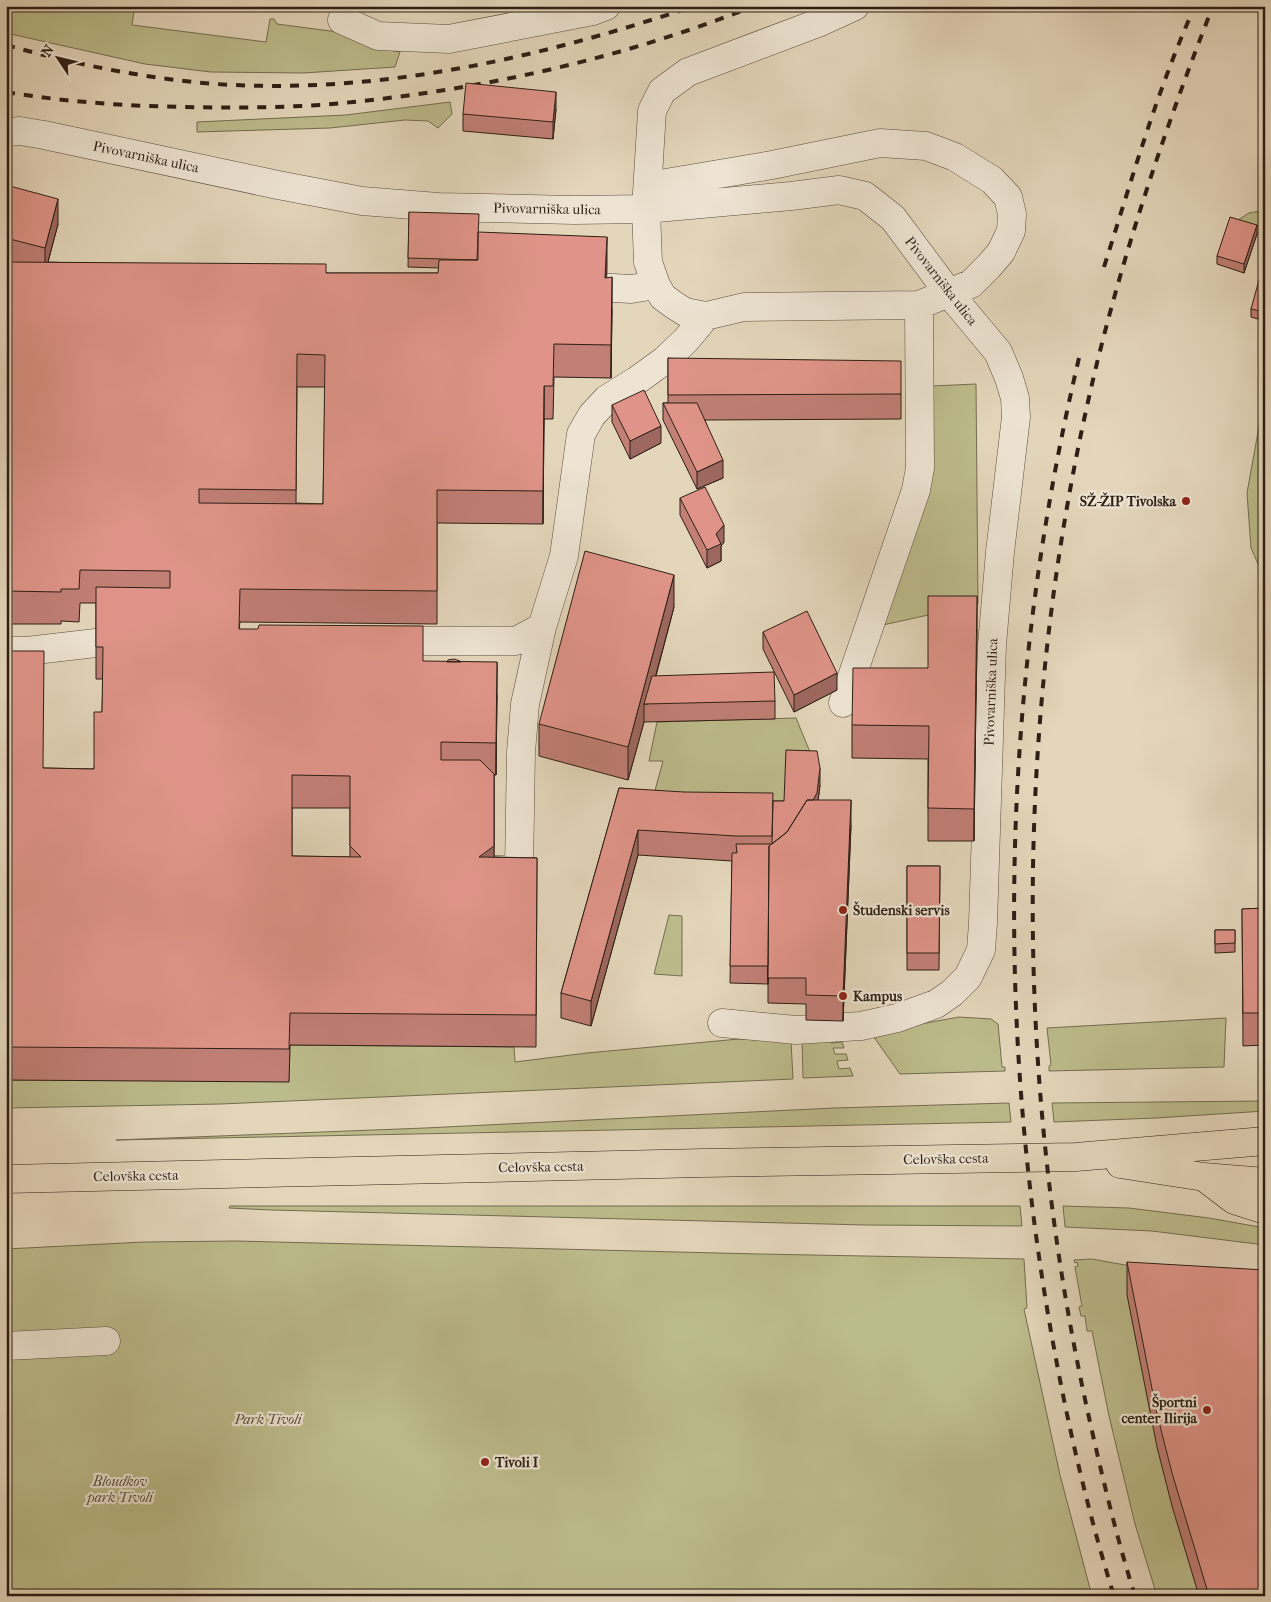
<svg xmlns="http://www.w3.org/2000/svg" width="1271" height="1602" viewBox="0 0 1271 1602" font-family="'IM FELL French Canon',serif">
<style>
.green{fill:#bcbb8b;stroke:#746c50}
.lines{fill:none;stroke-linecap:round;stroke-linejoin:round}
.minor-casing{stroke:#5b4c3e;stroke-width:29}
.major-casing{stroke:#2d1e15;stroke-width:29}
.minor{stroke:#ede4d3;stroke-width:28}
.major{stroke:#e4d6bb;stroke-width:28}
.rail{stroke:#2d1e15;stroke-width:4;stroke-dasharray:9 9;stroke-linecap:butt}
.wall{fill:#c17f76;stroke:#2d1e15;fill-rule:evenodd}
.shaded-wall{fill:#9d6860;stroke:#2d1e15}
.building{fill:#e09489;stroke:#2d1e15;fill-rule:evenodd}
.poi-dot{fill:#8f2418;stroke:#ede4d3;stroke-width:2}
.labels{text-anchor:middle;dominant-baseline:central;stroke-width:4.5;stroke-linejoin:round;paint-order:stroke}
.street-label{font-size:14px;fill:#2d1e15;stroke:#ede4d3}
.poi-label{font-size:14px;font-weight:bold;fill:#2d1e15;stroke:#ede4d3;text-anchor:start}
.park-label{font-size:14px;font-style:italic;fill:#584d38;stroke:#ede4d3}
</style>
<rect width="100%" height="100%" fill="#e4d6bb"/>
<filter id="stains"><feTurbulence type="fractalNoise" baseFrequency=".004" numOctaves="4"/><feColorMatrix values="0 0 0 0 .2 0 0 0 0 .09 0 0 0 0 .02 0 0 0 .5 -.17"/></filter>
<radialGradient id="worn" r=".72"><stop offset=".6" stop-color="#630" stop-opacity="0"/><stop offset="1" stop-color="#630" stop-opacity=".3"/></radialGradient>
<!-- green -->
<path class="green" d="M6,6H101L134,11L132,25L266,42L270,19H274L277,24L338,32L378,48L400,52L395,67L303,73L211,72L145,64L6,33Z
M450,102L452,114L438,128L428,121L405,120L330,128L197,132V122L346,115Z
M1265,210V237L1230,225L1249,213Z
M976,384L978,604L883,625L932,386Z
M1265,393V552L1263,575L1251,548L1247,493Z
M796,718L817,769L784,818L654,794L663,761H649L657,722Z
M669,915L682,916V976L654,974Z
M959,1017L991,1019L998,1024L1002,1067H1005V1071L900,1074L871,1033Z
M1226,1018L1224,1067L1049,1071V1066L1051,1065L1047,1028Z
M802,1038H830L831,1043L842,1042L844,1048H833L835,1054H846L848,1060L837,1061L839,1069L850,1068L853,1076L803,1078Z
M739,1039L791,1041L793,1079L221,1104L6,1108V1080L289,1081L290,1045L514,1047L515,1062L587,1053Z
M1265,1101V1111L1156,1118L1054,1122L1052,1103Z
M1009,1103L1011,1122L116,1140L425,1128L834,1108Z
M230,1206H1020L1022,1226L865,1225L271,1210L229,1208Z
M1063,1206L1129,1208L1209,1218L1265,1228V1245L1152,1231L1065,1227Z
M236,1241L758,1254L1024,1259L1027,1308L1024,1309L1060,1475L1092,1596H6V1249L144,1242Z
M1092,1259L1125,1265L1265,1274V1596H1157L1135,1524L1109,1416L1092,1331H1087L1085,1316H1081L1079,1307L1082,1306L1075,1267L1078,1266L1077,1262L1075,1263L1074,1260Z"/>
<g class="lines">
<!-- minor casing -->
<g class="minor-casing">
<path id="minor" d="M342,20L378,36L449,39L593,11L606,6
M6,132L20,131L44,135L278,185L362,201L438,207L574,210L646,209L791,196L839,190L865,196L893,218L948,292L998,352L1009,378L1015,398L1016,417L1000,552L992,645L983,923L981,950L968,977L952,993L936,1004L897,1018L861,1026L796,1030L722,1023
M648,186L772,165L880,143L926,146L955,157L992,180L1008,197L1012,214L1011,231L1001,252L989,266L971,284L919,305L744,307L706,316L685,312L674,305L663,297L656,285L648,262L646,209L652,111L662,91L688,72L818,23L855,6
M576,286L631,289L656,285
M385,641H516L542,627
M6,651H27L96,643
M843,703L916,490L920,468L919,305
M494,870L519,869L521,752L525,704L542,627L564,556L581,434L592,415L607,399L636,381L665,360L686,340L706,316
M6,1346L106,1341"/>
</g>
<!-- major casing -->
<g class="major-casing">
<path id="major" d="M1120,1164L1204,1177L1265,1182
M1204,1177L1234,1200L1265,1210
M6,1179L703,1163L1076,1157L1265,1141"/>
</g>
<!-- minor -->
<use href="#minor" class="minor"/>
<!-- major -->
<use href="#major" class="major"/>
<!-- rail -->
<path class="rail" d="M6,45C71,63 137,77 203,83C370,97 537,59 694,6
M6,92C66,102 125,106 185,107C241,108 298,108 353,102C490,88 626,57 754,6
M1104,267C1132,179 1157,90 1195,6
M1079,358C1004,675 994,999 1049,1320C1065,1413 1086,1506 1114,1596
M1135,1596C1117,1539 1103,1480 1090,1422C1012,1075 1013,709 1097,363C1127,241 1167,123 1213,6"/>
</g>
<!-- wall -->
<path class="wall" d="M556,109L553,139L463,131V114Z
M6,185L58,224L48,262L326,273H438L439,268L408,267L409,212L478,260L606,278L612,310L611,378L554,377L553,419H544L543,524L437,523V624L240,622L239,629L423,661L497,695L496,775H494V857L537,858L536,1047L290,1045L289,1082L6,1080V651L43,768L94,769L102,712L103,679H96V603H80L79,622L61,621V624H6ZM297,387H325L323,504L296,503ZM292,808H350V857L292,856Z
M1257,234L1244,273L1217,264V256Z
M1265,282V321L1251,317V309Z
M668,358L901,394V419L705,420L723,478L697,489L663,420V403H668Z
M612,405L661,443L630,459L612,422Z
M680,498L724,542L721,546V561L707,568L680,515Z
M1265,527V596H1262V571Z
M674,607L656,676L775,701V719L644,722L628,780L539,756V724Z
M977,629L974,841H928V759L852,758V725L928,668Z
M763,632L837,690L794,712L763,649Z
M820,785L818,800L851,825L843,1021L806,1020V1004L768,1003V931V984L730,983L732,861L638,855L591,1026L561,1018V993L619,788L773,801H784Z
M907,866H940L939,970H907Z
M1265,908V1045L1243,1046L1242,909Z
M1215,930H1235V952L1215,953Z
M1127,1262L1265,1596H1199L1172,1506L1157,1447L1127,1295Z"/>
<!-- shaded-wall -->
<path class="shaded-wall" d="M556,92V109L553,139V122Z
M58,199V224L45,273V248Z
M1257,225V234L1244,273V264Z
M607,237V270L605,310V278Z
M612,277V310L611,378V345Z
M544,386V419L543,524V491Z
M661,426V443L630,459V441Z
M723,460V478L697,489V472Z
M724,525V542L721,546V561L707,568V550L716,534Z
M674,575V607L648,704H644V722L628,780V747Z
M977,596V629L974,841V809Z
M497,662V695L496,775V743Z
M837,673V690L794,712V695Z
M820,768V785L817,810L769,872L768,984L769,854L772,852Z
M494,774V878L479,857Z
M851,800V825L843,1021V996Z
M638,830V855L591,1026V1001Z"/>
<!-- building -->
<path class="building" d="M466,83L556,92L553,122L463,114Z
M6,185L58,199L45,248L6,238Z
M409,212L479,214L477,260L408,258Z
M1230,217L1257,225L1244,264L1217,256Z
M478,232L607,237L605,278L612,277L611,345L554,344L553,386H544L543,491L437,490V591L240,589L239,629H258L259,625L423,626V661L497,662L496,743L441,742V760H480L494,774V846L479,857L537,858L536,1015L290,1013L289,1049L6,1047V651H44L43,768L94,769V712H102L103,647H96V587L170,588V571L80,570L79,589H61V592L6,591V262L326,264V273H438L439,260H478ZM297,354L325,355L323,504L199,503V489L296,490ZM292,775L350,776V846L361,857L292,856Z
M1259,280L1265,282V312L1251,309Z
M668,358L901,361V394L668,395Z
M644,390L661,426L630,441L612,405Z
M663,403H697L723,460L697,472Z
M705,487L724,525L716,534L721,544L707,550L680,498Z
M1263,526L1265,527V571H1262Z
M585,551L674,575L628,747L539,724Z
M928,596H977L974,809L928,808L929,726L852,725L853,668H928Z
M807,611L837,673L794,695L763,632Z
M454,659L460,661L461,662H447L448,660Z
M774,672L775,701L644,704L652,676Z
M786,750L817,751L820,768L817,793L813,800H807L787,832L772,844L773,801H784Z
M619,788L684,792L773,793L772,836H736L638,830L591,1001L561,993Z
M807,800H851L843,996L806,995V978H768L769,846L787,832Z
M736,844H771L769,846L768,966H730L732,853H737Z
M907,866H940L939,953H907Z
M1265,908V1013H1243L1242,909Z
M1215,930H1235V943L1215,944Z
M1127,1262L1265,1270V1596H1209L1172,1473L1157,1414Z"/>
<!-- markers -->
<g class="poi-dot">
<circle cx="1186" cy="501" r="5"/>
<circle cx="843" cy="910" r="5"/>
<circle cx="843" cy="996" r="5"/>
<circle cx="1207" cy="1410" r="5"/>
<circle cx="485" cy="1462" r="5"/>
</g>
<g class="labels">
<!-- street labels -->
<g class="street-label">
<text transform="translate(146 157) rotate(12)">Pivovarniška ulica</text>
<text transform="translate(547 209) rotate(1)">Pivovarniška ulica</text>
<text transform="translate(941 281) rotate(52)">Pivovarniška ulica</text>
<text transform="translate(991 692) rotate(-88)">Pivovarniška ulica</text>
<text transform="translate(946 1159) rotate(-1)">Celovška cesta</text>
<text transform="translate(541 1167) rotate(-1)">Celovška cesta</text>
<text transform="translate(136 1176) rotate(-1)">Celovška cesta</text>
</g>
<!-- poi labels -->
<g class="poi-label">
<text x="1176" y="501" text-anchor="end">SŽ-ŽIP Tivolska</text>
<text x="853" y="910">Študenski servis</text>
<text x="853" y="996">Kampus</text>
<text x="1197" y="1402" text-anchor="end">Športni<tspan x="1197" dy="16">center Ilirija</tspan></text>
<text x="495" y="1462">Tivoli I</text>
</g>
<!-- park labels -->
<g class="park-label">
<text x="268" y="1419">Park Tivoli</text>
<text x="120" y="1481">Bloudkov<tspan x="120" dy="16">park Tivoli</tspan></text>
</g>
</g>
<!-- margin -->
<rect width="1271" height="1602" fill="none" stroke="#e4d6bb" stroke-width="25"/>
<rect x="8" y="8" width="1256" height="1587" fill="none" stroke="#2d1e15" stroke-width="2.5"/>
<rect x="12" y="12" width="1246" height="1577" fill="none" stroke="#2d1e15"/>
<!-- north arrow -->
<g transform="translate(58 58) rotate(305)" stroke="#ede4d3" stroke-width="4" paint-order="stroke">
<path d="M0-4L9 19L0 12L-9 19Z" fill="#2d1e15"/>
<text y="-8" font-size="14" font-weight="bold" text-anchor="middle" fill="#2d1e15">N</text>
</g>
<rect width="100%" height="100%" filter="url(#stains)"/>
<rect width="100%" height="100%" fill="url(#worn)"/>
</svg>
